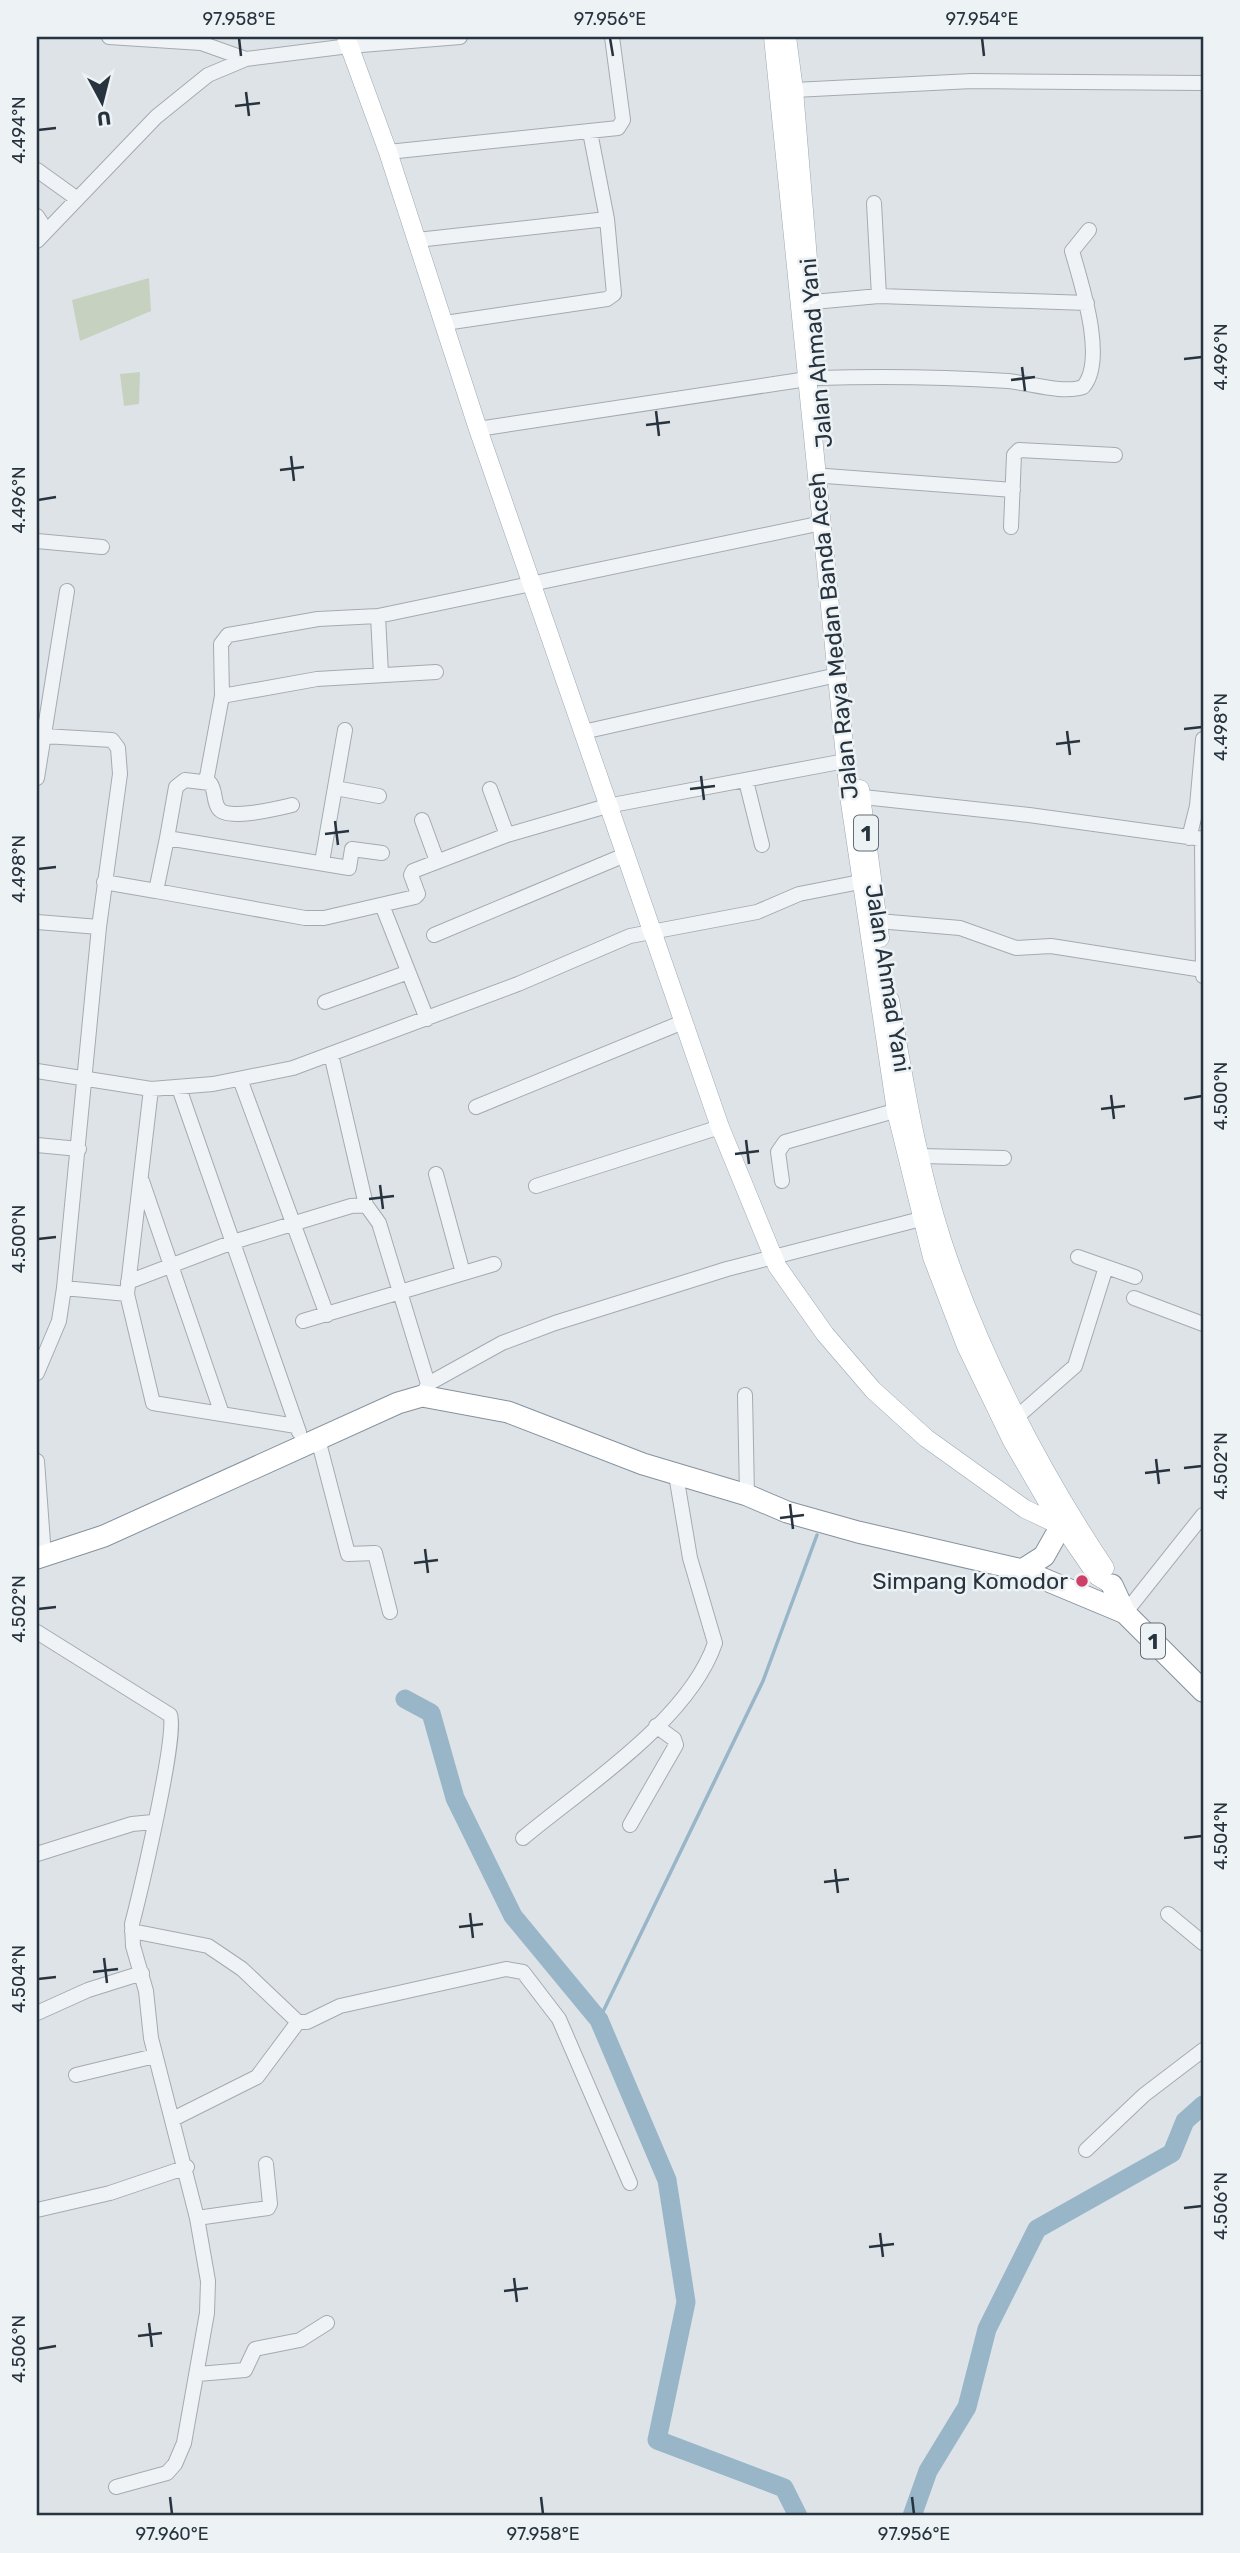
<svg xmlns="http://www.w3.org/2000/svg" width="1240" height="2553" viewBox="0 0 1240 2553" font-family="Rubik,sans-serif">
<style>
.green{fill:#c6d2bf}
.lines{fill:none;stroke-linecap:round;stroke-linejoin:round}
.stream{stroke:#98b6c8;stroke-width:3.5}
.river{stroke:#98b6c8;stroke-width:19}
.minor-casing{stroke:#a3abb2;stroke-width:16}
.major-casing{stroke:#9da9b3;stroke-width:19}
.highway-casing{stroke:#85929e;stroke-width:23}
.minor{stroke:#f0f3f6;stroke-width:14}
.major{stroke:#fff;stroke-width:18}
.highway{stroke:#fff;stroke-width:21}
.ticks{fill:none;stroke:#27333e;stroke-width:2.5}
.poi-dot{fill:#cf4069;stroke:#edf2f5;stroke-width:2.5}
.labels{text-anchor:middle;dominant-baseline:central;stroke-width:5;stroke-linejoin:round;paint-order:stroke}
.shield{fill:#edf2f5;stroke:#626c75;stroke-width:2}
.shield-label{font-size:21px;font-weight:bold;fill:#27333e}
.street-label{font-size:23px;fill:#27333e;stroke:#edf2f5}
.poi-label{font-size:23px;fill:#27333e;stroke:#edf2f5;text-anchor:end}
.neatline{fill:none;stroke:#27333e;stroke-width:2.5}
.ticks-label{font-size:18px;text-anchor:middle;fill:#27333e}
</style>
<rect width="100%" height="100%" fill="#dee3e8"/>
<!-- green -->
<path class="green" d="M149,278L151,311L80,341L72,300Z
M140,372L139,404L124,406L120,374Z"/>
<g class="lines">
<!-- stream -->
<path class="stream" d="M599,2020L763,1681L817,1535"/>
<!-- river -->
<path class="river" d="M405,1699L431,1713L455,1798L513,1916L599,2020L667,2180L686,2302L657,2440L784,2488L798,2516
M912,2516L928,2471L967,2407L987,2329L1037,2229L1172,2153L1185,2121L1203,2105"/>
<!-- minor casing -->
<g class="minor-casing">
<path id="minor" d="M109,37L201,43L246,59
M794,90L972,81L1203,83
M388,152L618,128L623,120L612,37
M37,170L76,198
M874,203L879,296
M37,216L46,230
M417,240L607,219
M37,241L156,117L208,75L246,59L349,46L460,37
M802,303L879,296L1087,303
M445,323L607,299L614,294L607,219L590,132
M818,378C882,376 945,377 1008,381C1030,383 1063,394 1083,387C1107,360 1081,283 1072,251L1089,230
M478,429L807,379
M826,476L1013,490
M1011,527L1014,455L1019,450L1115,455
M37,541L102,547
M378,616L381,674
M222,696L317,679L436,672
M583,732L837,675
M37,778L67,591
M746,781L762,845
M206,782L222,696L221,644L228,635L318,619L378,616L822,523
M335,788L379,796
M490,789L507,835
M854,796L1029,815L1203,839
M422,820L437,861
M167,838L176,787L185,780L210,783C216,790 213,802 219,809C228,821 279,808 292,805
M1189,838L1197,806L1203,739
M1202,838L1203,976
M382,853L352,849L349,868L167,838L156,891L305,918H324L415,897L418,894L411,875L413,871L507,835L607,806L845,761
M322,862L345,730
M104,882L156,891
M382,905L427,1019
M878,921L960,928L1016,948L1051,946L1203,970
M37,922L99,927
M434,935L625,855
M325,1002L406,973
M331,1054L366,1205
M37,1071L151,1089L213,1084L293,1068L518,984L630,936L757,912L799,894L860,882
M240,1079L327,1315
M179,1088L299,1432
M151,1089L127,1294L153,1403L296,1426
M476,1107L683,1022
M37,1145L79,1149
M921,1156L1004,1158
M436,1174L463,1273
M142,1181L222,1414
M782,1181L778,1152L785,1142L905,1108
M536,1186L720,1127
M1078,1257L1135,1277
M128,1282L233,1242L351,1206L366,1205L379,1223L428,1384
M64,1288L127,1294
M1134,1298L1203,1324
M303,1321L494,1264
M37,1373L59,1321L64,1288L99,927L120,774L118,748L112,740L44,736
M745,1395L747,1495
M422,1396L428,1384L502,1343L555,1323L727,1269L921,1219
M1017,1417L1075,1366L1106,1267
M318,1439L348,1554L375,1553L390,1612
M37,1461L44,1556
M1125,1613L1203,1515
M37,1632L170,1715C179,1729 139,1897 132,1924L133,1946L146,1991L151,2038L197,2218L208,2281L207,2313L184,2443L175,2464L167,2473L116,2487
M630,1825L676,1745L674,1739L656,1726
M523,1838C584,1787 689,1720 715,1643L690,1558L676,1475
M37,1854L132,1824L153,1822
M1168,1914L1203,1943
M132,1931L208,1946L242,1969L298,2022H307L340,2006L506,1969L523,1972L559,2019L630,2183
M37,2013L88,1990L142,1973
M76,2075L155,2056
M173,2119L257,2077L298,2022
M1086,2150L1144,2095L1203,2050
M37,2210L110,2193L187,2167
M197,2218L268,2208L270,2204L266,2164
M198,2374L245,2370L255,2349L300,2340L327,2323"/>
</g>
<!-- major casing -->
<g class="major-casing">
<path id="major" d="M346,37L388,152L478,429L720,1127L777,1266L825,1334L873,1390L926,1438L1025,1509L1061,1526
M773,37L849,796L896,1111L932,1257L966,1346L1012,1441L1055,1515L1097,1576L1112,1585
M787,37L794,90L811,295
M860,789L880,938
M890,1000C904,1080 917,1162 942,1240C979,1353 1039,1469 1105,1568"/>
</g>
<!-- highway casing -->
<g class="highway-casing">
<path id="highway" d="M37,1558L104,1536L398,1403L422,1396L508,1412L643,1464L747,1495L787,1512L858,1532L1022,1570L1125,1613
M1022,1570L1044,1556L1061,1526
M1112,1585L1125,1613L1203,1691"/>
</g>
<!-- minor -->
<use href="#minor" class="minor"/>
<!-- major -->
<use href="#major" class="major"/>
<!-- highway -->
<use href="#highway" class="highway"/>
</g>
<!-- ticks -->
<path class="ticks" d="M239,38L241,56M610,38L613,56M982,38L984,56M246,92L249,116M235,106L260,103M38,130L56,128M1184,359L1202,357M1022,367L1025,391M1011,380L1035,377M656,411L659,436M646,425L670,422M291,456L294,481M280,470L304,467M38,500L56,497M1184,729L1202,727M1067,731L1070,755M1056,744L1080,741M701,776L704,800M690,789L715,786M335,821L338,845M325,834L349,831M38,869L56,867M1111,1095L1114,1119M1184,1099L1202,1096M1101,1109L1125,1106M746,1140L749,1164M735,1154L759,1151M380,1185L383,1209M369,1199L394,1196M38,1239L56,1237M1156,1459L1159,1484M1184,1468L1202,1466M1145,1473L1170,1470M790,1504L793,1529M780,1518L804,1515M425,1549L428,1573M414,1563L438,1560M38,1609L56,1607M1184,1838L1202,1836M835,1869L838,1893M824,1882L849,1879M470,1913L473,1938M459,1927L483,1924M104,1958L107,1983M93,1972L118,1969M38,1979L56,1977M1184,2208L1202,2206M880,2233L883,2257M869,2247L894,2244M514,2278L517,2302M504,2291L528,2288M149,2323L152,2347M138,2336L162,2333M38,2349L56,2346M170,2497L172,2514M541,2497L543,2514M912,2497L914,2514"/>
<!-- markers -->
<circle class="poi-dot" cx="1082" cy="1581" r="7"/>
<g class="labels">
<!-- shield labels -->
<g class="shield">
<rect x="854" y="815.5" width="24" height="35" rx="5"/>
<rect x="1141" y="1623.5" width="24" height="35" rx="5"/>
</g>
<g class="shield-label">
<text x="866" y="833">1</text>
<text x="1153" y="1641">1</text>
</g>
<!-- street labels -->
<g class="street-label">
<text transform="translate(816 353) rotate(-95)">Jalan Ahmad Yani</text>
<text transform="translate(833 636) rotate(-96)">Jalan Raya Medan Banda Aceh</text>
<text transform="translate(888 978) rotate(81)">Jalan Ahmad Yani</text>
</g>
<!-- poi labels -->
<g class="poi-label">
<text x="1068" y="1581">Simpang Komodor</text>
</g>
</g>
<!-- border -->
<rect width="1240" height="2553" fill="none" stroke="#edf2f5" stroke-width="77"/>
<!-- north arrow -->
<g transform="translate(102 102) rotate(173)" stroke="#edf2f5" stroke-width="5" paint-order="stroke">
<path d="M0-5L12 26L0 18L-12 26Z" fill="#27333e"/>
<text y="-10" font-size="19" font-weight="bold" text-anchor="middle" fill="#27333e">U</text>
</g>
<rect x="38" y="38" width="1164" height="2476" class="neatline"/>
<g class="ticks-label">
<text x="239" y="25">97.958°E</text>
<text x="610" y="25">97.956°E</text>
<text x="982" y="25">97.954°E</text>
<text transform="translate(19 130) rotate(-90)" y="6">4.494°N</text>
<text transform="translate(1221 357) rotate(-90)" y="6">4.496°N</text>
<text transform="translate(19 500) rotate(-90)" y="6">4.496°N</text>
<text transform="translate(1221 727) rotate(-90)" y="6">4.498°N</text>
<text transform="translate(19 869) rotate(-90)" y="6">4.498°N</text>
<text transform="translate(1221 1096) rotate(-90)" y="6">4.500°N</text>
<text transform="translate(19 1239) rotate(-90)" y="6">4.500°N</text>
<text transform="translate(1221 1466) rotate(-90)" y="6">4.502°N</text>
<text transform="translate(19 1609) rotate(-90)" y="6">4.502°N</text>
<text transform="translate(1221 1836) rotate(-90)" y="6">4.504°N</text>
<text transform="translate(19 1979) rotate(-90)" y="6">4.504°N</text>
<text transform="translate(1221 2206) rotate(-90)" y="6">4.506°N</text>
<text transform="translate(19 2349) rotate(-90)" y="6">4.506°N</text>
<text x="172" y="2540">97.960°E</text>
<text x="543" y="2540">97.958°E</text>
<text x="914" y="2540">97.956°E</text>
</g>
</svg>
